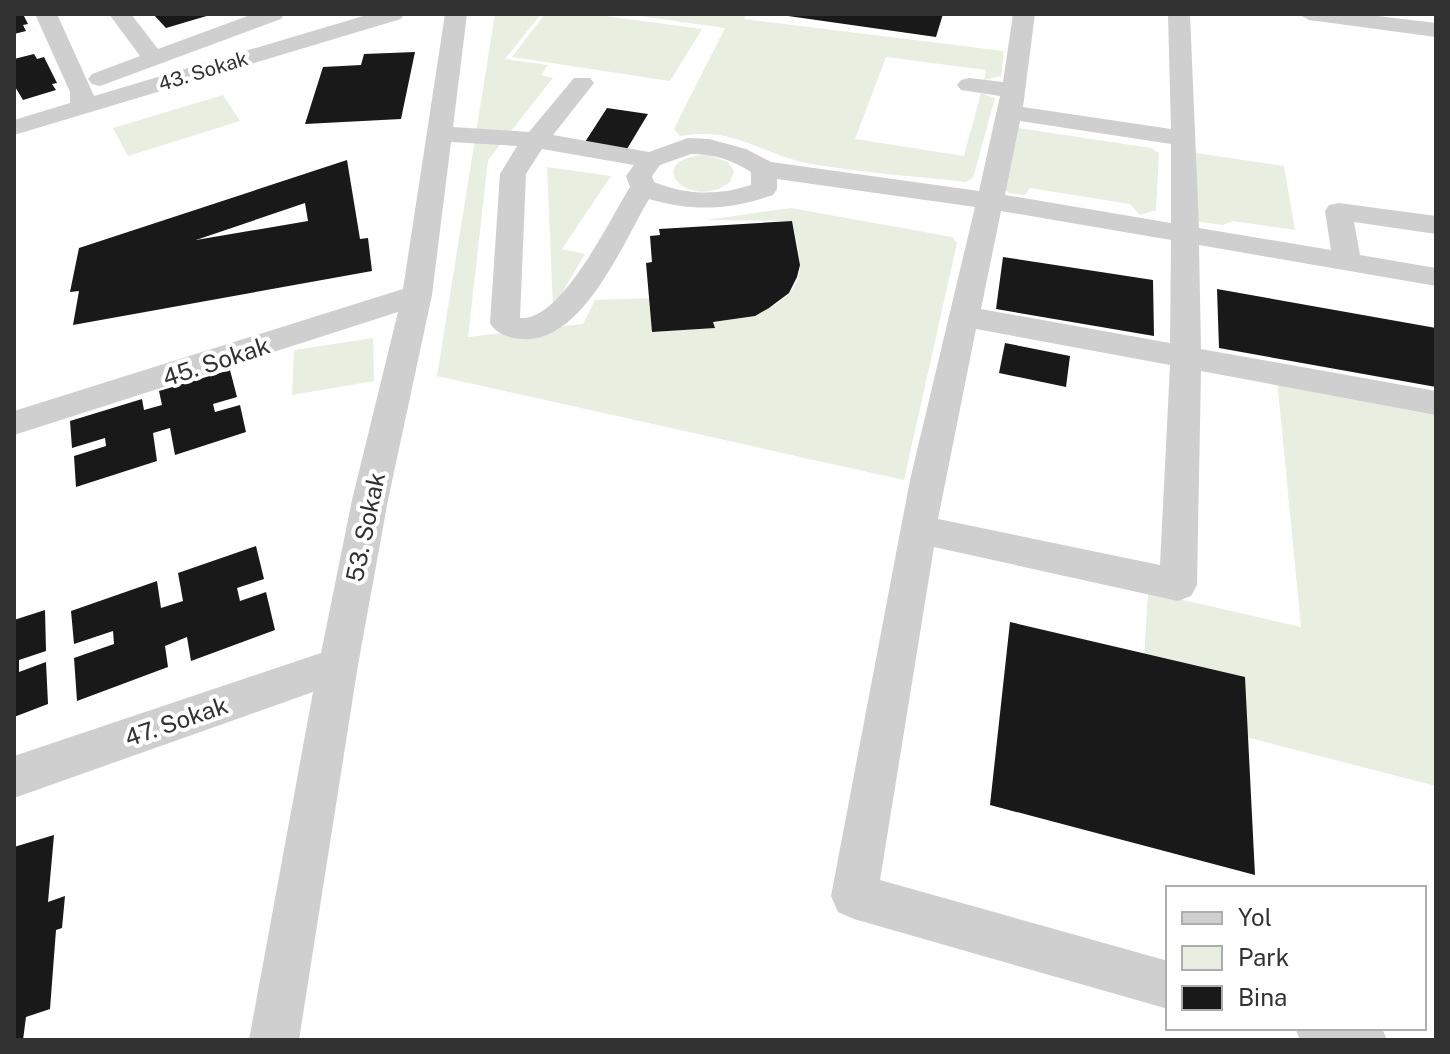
<svg xmlns="http://www.w3.org/2000/svg" width="1450" height="1054" viewBox="0 0 1450 1054" font-family="'Public Sans',sans-serif">
<style>
.green{fill:#e8efe0}
.building{fill:#191919;fill-rule:evenodd}
.lines{fill:none;stroke-linecap:round;stroke-linejoin:round}
.minor{fill:#cfcfcf;fill-rule:evenodd}
.labels{text-anchor:middle;dominant-baseline:central;stroke-width:8;stroke-linejoin:round;paint-order:stroke}
.far-street-label{font-size:20px;fill:#323232;stroke:#fff}
.street-label{font-size:24px;fill:#323232;stroke:#fff}
</style>
<rect width="100%" height="100%" fill="#fff"/>
<!-- green -->
<path class="green" d="M495,14H541L505,59L548,65L541,75L553,78L488,160L468,337L583,324L595,300L652,298L653,332L714,328L713,322C745,319 799,308 800,265C800,251 795,235 792,221L706,220L791,208L952,237L957,243L904,480L437,376Z
M545,14H591L702,29L670,81L512,57Z
M626,14H746L744,19L1004,51L1001,76L984,80L986,70L886,57L855,139L964,156L981,93L995,98L973,178L966,182C915,176 862,173 811,164C759,154 737,126 680,136L674,129L725,28Z
M223,95L240,121L128,156L113,128Z
M1018,128L1151,148L1159,153L1156,210L1140,215L1130,204L1030,188L1025,195L1009,193L997,183Z
M1196,153L1284,166L1295,230L1233,221L1223,225L1193,221L1187,158Z
M708,155L728,162L734,171L730,182C688,214 639,157 708,155Z
M547,167L611,176L562,249L585,254L553,308Z
M373,338L374,381L292,395L294,350Z
M1277,379L1436,406V786L1141,710L1148,592L1301,627Z"/>
<!-- building -->
<path class="building" d="M14,14H23L28,24L23,25L26,31L14,34Z
M153,14H210V15L166,28Z
M774,14H943L936,37Z
M415,52L401,119L305,124L323,67L361,65L364,54Z
M34,54L37,59L44,57L57,83L52,84L56,90L23,100L14,85V59Z
M607,108L648,114L627,149L585,142Z
M347,160L360,239L368,238L372,271L73,325L79,291L70,292L79,248ZM305,203L308,221L196,240Z
M792,221L800,265L797,277L789,293L769,308L755,316L713,322L715,328L652,332L646,263L652,262L650,236L660,235L659,229Z
M1003,257L1153,280L1154,336L996,309Z
M1217,289L1436,328V387L1219,348Z
M1005,343L1070,356L1066,387L999,373Z
M230,370L237,397L213,404L215,412L240,405L246,432L175,455L170,428L153,433L157,461L76,487L74,456L106,446L105,438L72,448L70,421L142,399L144,410L162,405L159,391Z
M256,546L264,579L237,588L240,601L266,592L275,630L191,661L187,637L165,646L168,667L77,701L74,658L114,644L113,631L74,644L71,611L157,581L161,608L183,601L178,573Z
M45,610L46,651L19,660V672L46,662L48,704L14,717V620Z
M1010,622L1245,677L1255,875L990,805Z
M54,835L48,902L65,896L62,928L56,930L50,1009L26,1017L23,1040H14V847Z"/>
<g class="lines">
<!-- minor -->
<path class="minor" d="M35,14H57L94,96L370,14H404L401,19L14,135V120L70,103V92Z
M109,14H131L158,49L253,14H284L281,19L100,86L92,84L88,79L92,74L140,56Z
M445,14H467L453,127L529,132L574,78H590L594,83L553,135L649,152L688,138L709,139L746,149L771,162L979,191L1000,96L961,90L957,85L961,80L969,78L1003,82L1013,14H1035L1023,107L1171,129L1168,14H1190L1199,228L1331,250L1325,211L1329,205L1339,203L1436,216V234L1354,222L1360,255L1436,268V286L1199,245L1201,349L1436,391V415L1201,371L1197,585L1191,596L1178,601L934,547L880,880L1168,961V1009L854,919L838,912L831,896L910,480L975,207L777,179V189L773,195C730,210 693,212 649,199C623,243 582,344 522,339C509,338 496,334 490,323L500,174L517,146L451,142L432,295L388,500L358,665L299,1040H249L313,692L14,798V756L321,653L352,500L398,312L14,435V411L403,289ZM1020,121L1171,144V223L1005,195ZM542,149L634,165L626,176L630,187C610,219 561,322 520,318L526,174ZM691,154C714,154 732,160 751,172V185C718,196 686,195 654,182L652,176L660,165ZM1001,211L1171,240L1170,343L981,309ZM976,329L1170,365L1160,565L938,519Z
M1298,14H1361L1436,23V37L1309,20Z
M1295,1028H1382L1387,1040H1300Z"/>
</g>
<g class="labels">
<!-- far-street labels -->
<g class="far-street-label">
<text transform="translate(203 71) rotate(-17)">43. Sokak</text>
</g>
<!-- street labels -->
<g class="street-label">
<text transform="translate(216 361) rotate(-18)">45. Sokak</text>
<text transform="translate(365 527) rotate(-78)">53. Sokak</text>
<text transform="translate(176 721) rotate(-19)">47. Sokak</text>
</g>
</g>
<!-- border -->
<rect width="1450" height="1054" fill="none" stroke="#323232" stroke-width="32"/>
<!-- legend -->
<rect x="1166" y="886" width="260" height="144" fill="#ffffff" stroke="#adadad" stroke-width="2"/>
<rect x="1182" y="912" width="40" height="12" fill="#cfcfcf" stroke="#adadad" stroke-width="2"/>
<text x="1238" y="926" font-size="24" fill="#323232">Yol</text>
<rect x="1182" y="946" width="40" height="24" fill="#e8efe0" stroke="#adadad" stroke-width="2"/>
<text x="1238" y="966" font-size="24" fill="#323232">Park</text>
<rect x="1182" y="986" width="40" height="24" fill="#191919" stroke="#adadad" stroke-width="2"/>
<text x="1238" y="1006" font-size="24" fill="#323232">Bina</text>
</svg>
